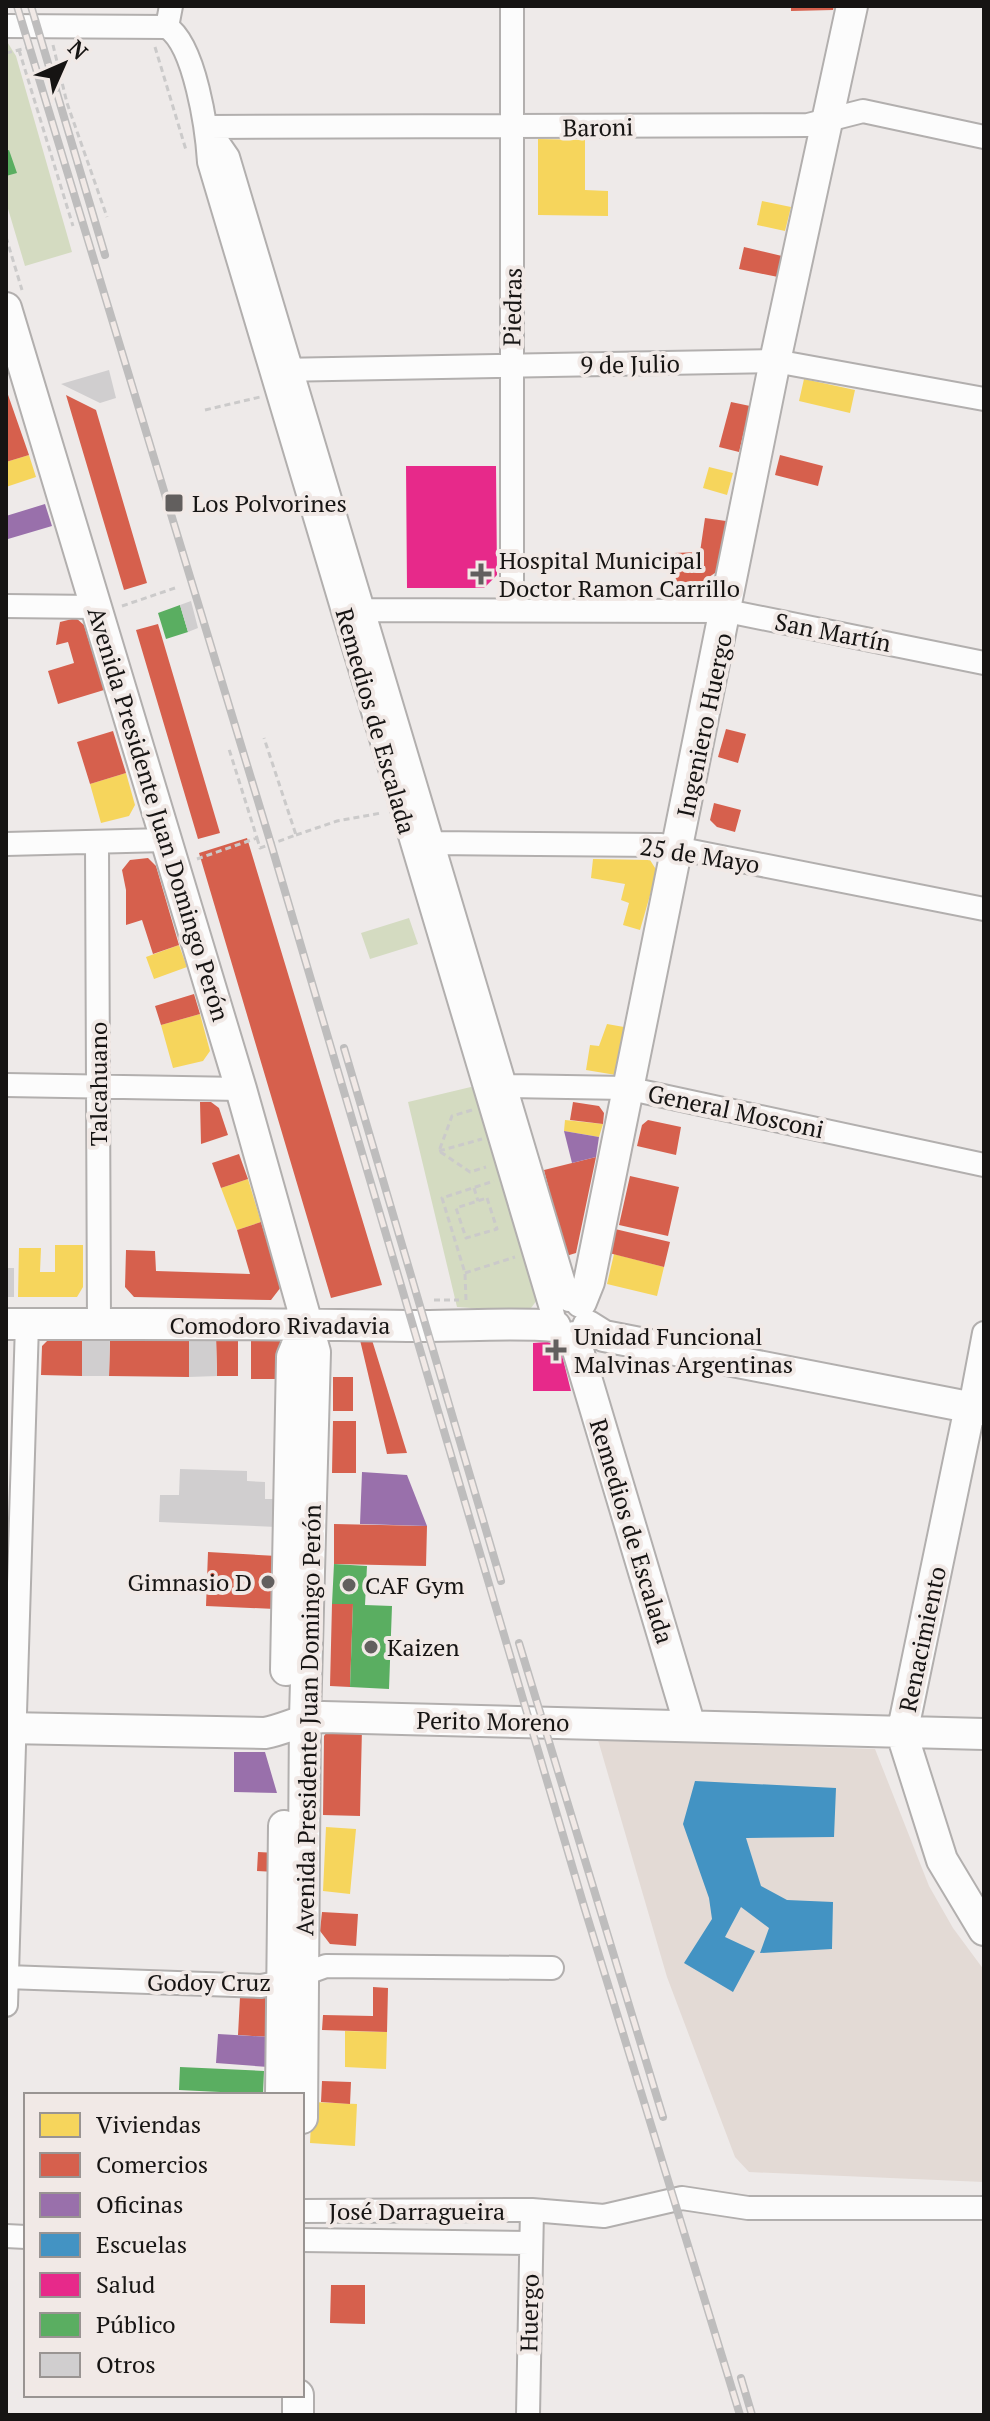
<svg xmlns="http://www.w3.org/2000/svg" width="990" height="2421" viewBox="0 0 990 2421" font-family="'PT Serif',serif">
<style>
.built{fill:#e3dad5}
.green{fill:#d4dbc1}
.homes{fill:#f6d55c}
.shops{fill:#d6604d}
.offices{fill:#9970ab}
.schools{fill:#4393c3}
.health{fill:#e7298a}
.public{fill:#5aae61}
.building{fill:#d0cecf}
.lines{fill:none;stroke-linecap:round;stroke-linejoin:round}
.street-casing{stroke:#b2afae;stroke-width:26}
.secondary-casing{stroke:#b2afae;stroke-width:34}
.path{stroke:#cbcaca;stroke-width:3;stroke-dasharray:6 4;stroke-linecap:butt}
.street{stroke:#fcfcfc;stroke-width:22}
.secondary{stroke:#fcfcfc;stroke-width:30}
.rail-casing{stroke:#bebdbd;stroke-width:8}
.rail{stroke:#f1e9e6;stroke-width:5;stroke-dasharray:15;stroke-linecap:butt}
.poi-dot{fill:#625f5e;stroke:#f1e9e6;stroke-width:3}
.labels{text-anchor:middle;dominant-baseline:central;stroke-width:8;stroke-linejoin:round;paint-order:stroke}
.street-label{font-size:24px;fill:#161413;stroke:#f1e9e6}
.poi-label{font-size:24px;fill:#161413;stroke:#f1e9e6;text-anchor:start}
</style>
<rect width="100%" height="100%" fill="#eeeae9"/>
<!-- built -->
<path class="built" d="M598,1740L875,1749L929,1886L953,1928L984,1970V2182L749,2172L735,2157L667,1977Z"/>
<!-- green -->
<path class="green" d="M6,40L16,56L72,252L25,266L6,202Z
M409,918L418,944L370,959L361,933Z
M475,1086L537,1300L528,1312L457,1307L408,1102Z"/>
<!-- homes -->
<path class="homes" d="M538,139L585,140V190L608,191V216L538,215Z
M762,201L791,207L785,231L757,225Z
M804,379L855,390L850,413L799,401Z
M29,455L36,477L6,487V462Z
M709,467L733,473L727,495L703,488Z
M126,773L135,805L129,816L101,823L90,784Z
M593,859L650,860L657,871L640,930L623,925L629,903L621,900L625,884L591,878Z
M179,945L187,967L154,979L146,957Z
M200,1014L210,1051L203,1061L173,1068L161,1025Z
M607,1024L624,1027L616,1075L586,1070L590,1045L599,1046Z
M565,1120L603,1124L599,1137L564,1131Z
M248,1179L261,1222L237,1230L221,1188Z
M55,1245H83V1287L77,1297H18L19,1248H41L40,1272H55Z
M614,1254L664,1267L657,1296L607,1284Z
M326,1827L356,1829L350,1894L323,1891Z
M345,2031L387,2032L386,2069L345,2067Z
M312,2102L357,2104L355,2146L310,2143Z"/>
<!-- shops -->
<path class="shops" d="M791,6H834L833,10L791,11Z
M744,247L782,256L778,277L739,269Z
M6,389L29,455L6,462Z
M66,395L96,410L147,583L124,590Z
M731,402L750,406L739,452L719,447Z
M780,455L823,466L818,486L775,475Z
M705,518L726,521L718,571L703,581L676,583L674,553L700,552Z
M76,618L84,625L104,690L58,704L48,671L74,663L68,642L56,645L60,622Z
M158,624L220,833L198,839L136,630Z
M726,729L746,734L738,763L718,757Z
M113,731L126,773L90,784L77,742Z
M714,803L741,810L735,832L717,827L710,820Z
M247,838L382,1285L331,1298L199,853Z
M148,858L156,866L179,945L153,954L142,920L126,925V890L122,870L130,860Z
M194,994L200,1014L161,1025L155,1006Z
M200,1102H211L219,1108L228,1135L201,1144Z
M573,1102L599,1106L604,1113L603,1124L570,1120Z
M648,1120L681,1127L676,1155L637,1146L642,1125Z
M239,1154L248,1179L221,1188L212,1163Z
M596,1157L576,1253L566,1256L544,1170Z
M630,1176L679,1187L668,1236L619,1225Z
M261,1222L281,1287L271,1300L134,1297L125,1287L126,1250L155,1251L156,1271L250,1274L237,1230Z
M615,1229L670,1242L664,1267L609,1253Z
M52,1336H82V1376L41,1375L42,1346Z
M110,1337H189V1377L109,1376Z
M216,1337H238V1376H217Z
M251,1337H280V1379H251Z
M360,1340H372L407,1453L387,1454Z
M333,1377H353V1411H333Z
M333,1421H356V1473H332Z
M334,1524L427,1526L426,1566L334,1564Z
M208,1552L277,1556L275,1609L206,1606Z
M332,1604H353L350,1687L330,1686Z
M331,1727L362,1728L360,1816L323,1815L324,1736Z
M258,1852L277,1853L276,1872L257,1871Z
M322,1912L358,1914L356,1946L330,1944L320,1931Z
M373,1987L388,1988L387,2032L322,2030L323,2015L373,2016Z
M240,1997L265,1998L272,2004L270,2037L238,2035Z
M322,2081L351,2082L350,2104L321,2102Z
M331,2285H365V2324L330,2323Z"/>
<!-- offices -->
<path class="offices" d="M45,504L52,526L8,539L6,516Z
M564,1131L599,1137L596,1157L572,1163Z
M362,1472L407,1475L427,1526L360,1524Z
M234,1752H265L277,1793L234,1792Z
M218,2034L270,2037L268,2067L216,2063Z"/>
<!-- schools -->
<path class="schools" d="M695,1781L836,1788L834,1837L746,1838L761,1886L787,1900L833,1902L832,1949L760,1953L769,1928L741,1907L725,1937L755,1951L733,1992L684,1963L712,1919L709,1898L683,1824Z"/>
<!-- health -->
<path class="health" d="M406,466H496L497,575L484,588H407Z
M548,1342L560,1347L571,1391H533V1343Z"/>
<!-- public -->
<path class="public" d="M9,150L17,173L6,176V151Z
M180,605L188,632L166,639L158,613Z
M334,1564L367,1566L365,1605L392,1606L389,1689L350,1687L353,1604H332Z
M180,2067L264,2071L263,2094L179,2090Z"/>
<!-- building -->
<path class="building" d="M109,370L116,398L100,403L61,384Z
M191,601L198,628L188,632L180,605Z
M6,1268H14V1297H6Z
M82,1336L110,1337L109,1376H82Z
M189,1337H216L217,1376L189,1377Z
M180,1469L247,1471V1481L265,1482V1499H278L277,1527L159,1522L160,1495H179Z"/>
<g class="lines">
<!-- street casing -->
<g class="street-casing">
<path id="street" d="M6,26L167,27C195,45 207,129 209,162L553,1315
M167,27L171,6
M207,127L808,125L863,111L984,137
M208,128L228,157L569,1300
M278,370L775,361L984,399
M6,606L96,607
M512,608V6
M351,613L362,610L727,611L984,663
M6,844L166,840
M97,844L99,1324
M420,848L432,843L661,845L984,909
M6,1085L241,1089
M491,1092L504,1086L626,1088L984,1165
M970,1407L984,1333
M6,1977L261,1986L282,1982L326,1966L552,1968
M6,2005L27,1324
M302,2211L532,2210L604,2216L682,2198L748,2208H984
M6,2236L26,2237
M302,2240L530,2243
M528,2415L532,2210"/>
</g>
<!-- secondary casing -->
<g class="secondary-casing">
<path id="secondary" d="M6,308L241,1089L315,1352L305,1718L302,2118
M581,1302L589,1282L775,361L852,6
M6,1324C140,1324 274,1323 408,1326C457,1327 506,1322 555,1326
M588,1326L604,1336L984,1410
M574,1337L690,1726
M970,1407L902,1734L942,1860L984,1930
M286,1670L292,1357L306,1323
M6,1728L265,1733C286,1729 302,1719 323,1717L984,1734
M281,2095L284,1826
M298,2415V2395"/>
</g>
<!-- path -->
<path class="path" d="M53,45L67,103L107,217
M155,47L186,150
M19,50L73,226
M6,53L27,48
M6,237L22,290
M205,410L260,397
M122,606L175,588
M296,835L337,821L381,813
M257,838L260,848L296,835L264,738
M197,859L257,838L229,749
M472,1110L452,1116L439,1151L470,1172L486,1167
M439,1151L482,1139
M474,1188L478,1201
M487,1198L497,1229L466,1238L456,1208Z
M465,1273L515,1257
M434,1300H459
M466,1300L465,1273L442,1198L494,1181"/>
<!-- street -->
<use href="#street" class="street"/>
<!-- secondary -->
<use href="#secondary" class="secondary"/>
<!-- rail casing -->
<g class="rail-casing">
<path id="rail" d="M17,6L271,844L583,1903L740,2415
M31,6L105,255
M344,1048L501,1581
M519,1643L663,2117
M741,2378L752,2415"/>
</g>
<!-- rail -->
<use href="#rail" class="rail"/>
</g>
<!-- markers -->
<g class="poi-dot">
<rect x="164" y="493" width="20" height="20" rx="4"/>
<path d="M477 562h8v8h8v8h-8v8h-8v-8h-8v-8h8z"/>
<path d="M552 1338h8v8h8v8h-8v8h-8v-8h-8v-8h8z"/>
<circle cx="268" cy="1582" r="8"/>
<circle cx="349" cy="1585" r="8"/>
<circle cx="371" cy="1647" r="8"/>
</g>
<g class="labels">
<!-- street labels -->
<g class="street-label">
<text transform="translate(598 127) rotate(-1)">Baroni</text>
<text transform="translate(512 307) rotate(-89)">Piedras</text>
<text transform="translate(630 364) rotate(-1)">9 de Julio</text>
<text transform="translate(833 632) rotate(11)">San Martín</text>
<text transform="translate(376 721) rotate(74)">Remedios de Escalada</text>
<text transform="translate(704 725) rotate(-78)">Ingeniero Huergo</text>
<text transform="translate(159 814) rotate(73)">Avenida Presidente Juan Domingo Perón</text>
<text transform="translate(700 855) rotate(9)">25 de Mayo</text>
<text transform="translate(98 1084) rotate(-90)">Talcahuano</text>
<text transform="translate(736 1111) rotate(12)">General Mosconi</text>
<text x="280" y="1325">Comodoro Rivadavia</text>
<text transform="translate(632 1531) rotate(73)">Remedios de Escalada</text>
<text transform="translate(922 1639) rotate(-78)">Renacimiento</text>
<text transform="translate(308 1720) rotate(-89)">Avenida Presidente Juan Domingo Perón</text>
<text transform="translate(493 1721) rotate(1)">Perito Moreno</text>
<text x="209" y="1982">Godoy Cruz</text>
<text x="417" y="2211">José Darragueira</text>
<text transform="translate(529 2313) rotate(-89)">Huergo</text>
</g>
<!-- poi labels -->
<g class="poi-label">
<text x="192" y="503">Los Polvorines</text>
<text x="499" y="560">Hospital Municipal<tspan x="499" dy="28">Doctor Ramon Carrillo</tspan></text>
<text x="574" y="1336">Unidad Funcional<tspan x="574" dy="28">Malvinas Argentinas</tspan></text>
<text x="252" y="1582" text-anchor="end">Gimnasio D</text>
<text x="365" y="1585">CAF Gym</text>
<text x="387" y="1647">Kaizen</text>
</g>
</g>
<!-- border -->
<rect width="990" height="2421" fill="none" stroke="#161413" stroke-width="16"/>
<!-- legend -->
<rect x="24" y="2093" width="280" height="304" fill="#f1e9e6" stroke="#999492" stroke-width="2"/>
<rect x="40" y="2113" width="40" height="24" fill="#f6d55c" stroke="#999492" stroke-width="2"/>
<text x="96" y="2133" font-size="24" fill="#161413">Viviendas</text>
<rect x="40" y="2153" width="40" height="24" fill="#d6604d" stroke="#999492" stroke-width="2"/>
<text x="96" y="2173" font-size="24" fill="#161413">Comercios</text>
<rect x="40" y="2193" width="40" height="24" fill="#9970ab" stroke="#999492" stroke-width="2"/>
<text x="96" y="2213" font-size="24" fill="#161413">Oficinas</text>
<rect x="40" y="2233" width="40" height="24" fill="#4393c3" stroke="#999492" stroke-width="2"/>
<text x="96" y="2253" font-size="24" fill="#161413">Escuelas</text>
<rect x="40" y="2273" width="40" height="24" fill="#e7298a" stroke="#999492" stroke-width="2"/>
<text x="96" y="2293" font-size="24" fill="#161413">Salud</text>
<rect x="40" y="2313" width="40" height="24" fill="#5aae61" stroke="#999492" stroke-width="2"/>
<text x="96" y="2333" font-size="24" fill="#161413">Público</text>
<rect x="40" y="2353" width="40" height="24" fill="#d0cecf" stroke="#999492" stroke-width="2"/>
<text x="96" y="2373" font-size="24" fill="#161413">Otros</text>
<!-- north arrow -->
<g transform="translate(64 64) rotate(45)" stroke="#f1e9e6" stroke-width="6" paint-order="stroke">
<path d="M0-6L14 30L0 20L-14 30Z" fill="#161413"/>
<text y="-12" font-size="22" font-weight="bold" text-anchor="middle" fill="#161413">N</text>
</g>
</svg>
